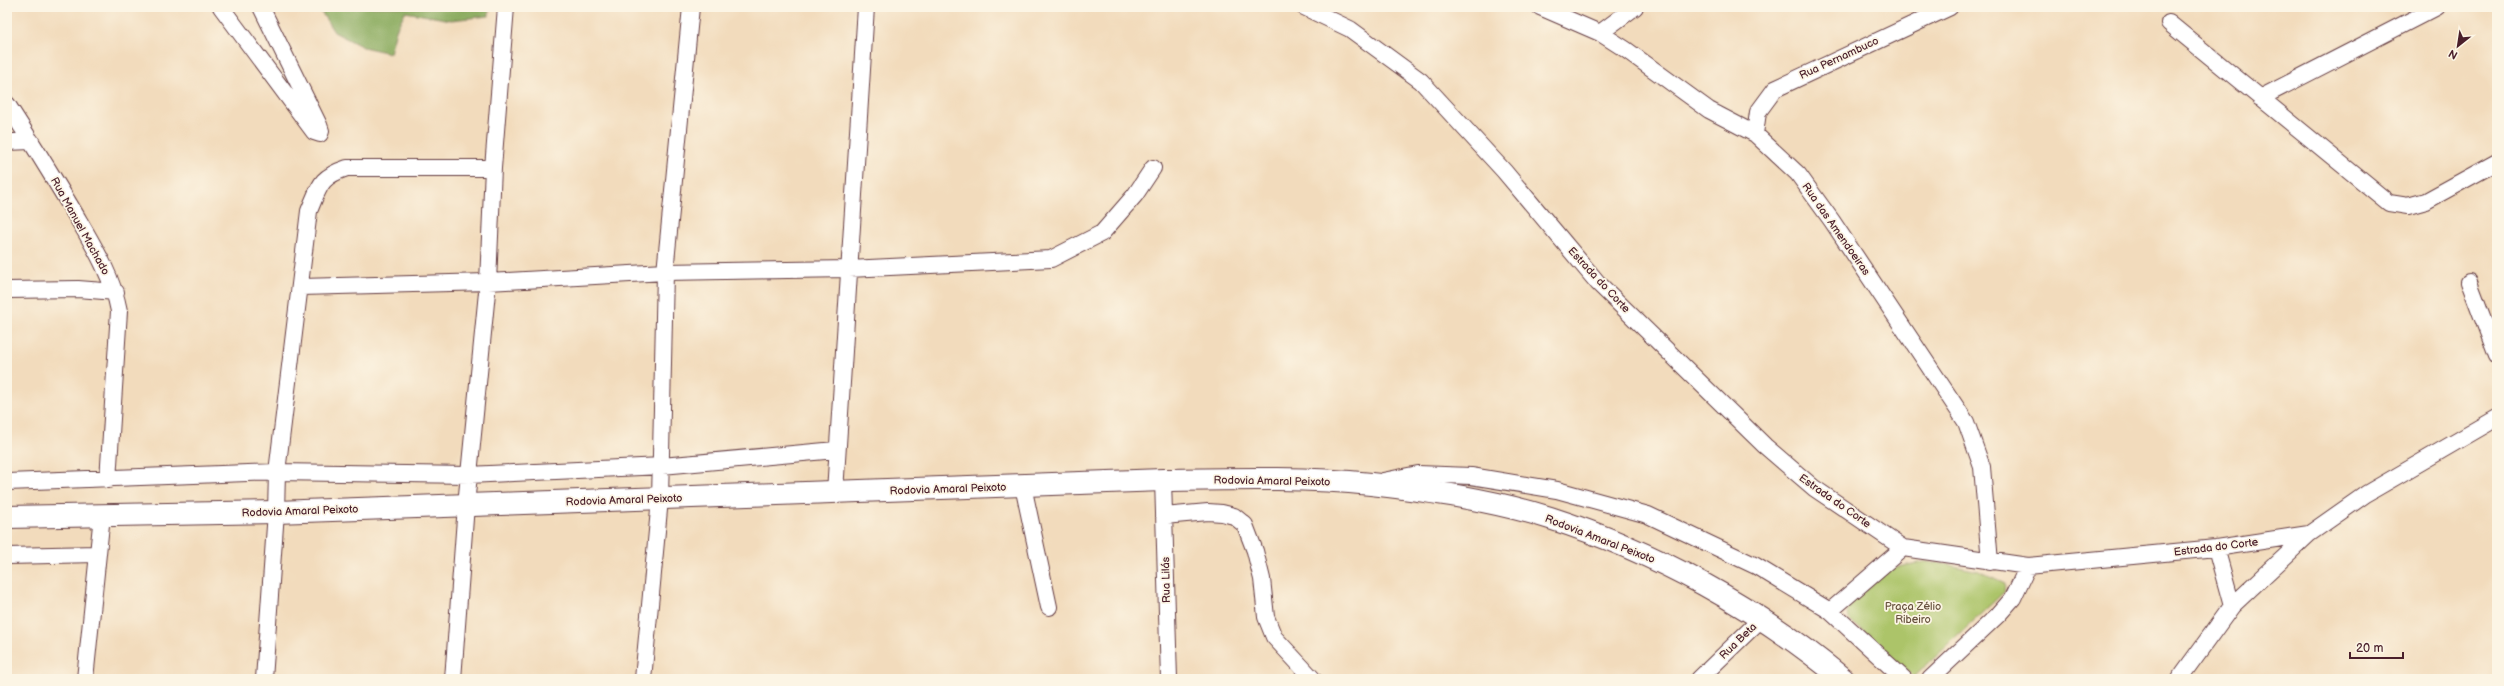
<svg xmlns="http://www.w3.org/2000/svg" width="2504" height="686" viewBox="0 0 2504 686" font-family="'Balsamiq Sans',sans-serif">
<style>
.green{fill:#acc469;stroke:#7b724a}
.forest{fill:#89aa5d;stroke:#6a6444}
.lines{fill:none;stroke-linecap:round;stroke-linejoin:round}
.street-casing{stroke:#633b41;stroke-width:18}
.highway-casing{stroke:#633b41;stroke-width:24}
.street{stroke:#fff;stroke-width:16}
.highway{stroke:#fff;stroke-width:22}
.labels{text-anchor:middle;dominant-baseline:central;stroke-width:3.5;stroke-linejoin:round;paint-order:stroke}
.street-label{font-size:11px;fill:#4a1f2b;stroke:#fcf5e5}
.park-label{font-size:11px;fill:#67513e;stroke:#fcf5e5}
</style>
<rect width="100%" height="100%" fill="#fcf5e5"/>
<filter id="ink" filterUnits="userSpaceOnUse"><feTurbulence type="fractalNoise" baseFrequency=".025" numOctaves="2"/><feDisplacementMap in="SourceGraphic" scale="8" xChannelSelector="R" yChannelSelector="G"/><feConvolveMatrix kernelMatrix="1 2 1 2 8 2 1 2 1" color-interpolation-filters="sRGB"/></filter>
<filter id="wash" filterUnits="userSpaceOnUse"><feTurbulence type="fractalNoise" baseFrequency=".012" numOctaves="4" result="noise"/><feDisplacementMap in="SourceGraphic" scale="16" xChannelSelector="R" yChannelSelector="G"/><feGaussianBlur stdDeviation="0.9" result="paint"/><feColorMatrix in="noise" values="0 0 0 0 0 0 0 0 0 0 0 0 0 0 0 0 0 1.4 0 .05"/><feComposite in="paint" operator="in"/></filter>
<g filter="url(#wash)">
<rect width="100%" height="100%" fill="#f2dbbc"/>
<!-- green -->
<path class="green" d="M1929,561L1979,571L2005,583L2004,592L1914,677L1849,619L1847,605L1892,568Z"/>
<!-- forest -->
<path class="forest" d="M318,7H489V16L451,20L405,12L396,30L390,53L363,47L334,32Z"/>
</g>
<g filter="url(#ink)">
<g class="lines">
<!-- street casing -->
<g class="street-casing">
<path id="street" d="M221,7L314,132L320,134L321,131L319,125L261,7
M1304,7L1350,29L1421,81L1504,171L1598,283L1765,446L1814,488L1903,548L2028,566L2216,548L2309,534L2366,494L2497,418
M1540,7L1600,33L1625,49L1709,110L1755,134L1798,174L1832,221L1966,422L1982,467L1990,562
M2169,23L2389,203L2408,206L2426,201L2497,162
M1600,33L1635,7
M2260,98L2437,7
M7,104C29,138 50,172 71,207C90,240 112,273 119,311L108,480
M1755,134L1758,112L1775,89L1950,7
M7,142L31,141
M2469,282L2497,356
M301,287L488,282L665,272L849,269L1051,259L1102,233L1135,195L1153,168
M7,290L78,289L116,292
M1163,480L1169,679
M1383,481L1418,474L1471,476L1557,490L1648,515L1756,566L1830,611L1904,679
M7,482L277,472L469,475L662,466L836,450
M1023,486L1049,607
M835,492L866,7
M1164,516L1208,512L1222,513L1234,516L1245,525L1255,551L1262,579L1266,617L1274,637L1313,679
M2216,548L2232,606
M7,556L97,554
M1830,611L1903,548
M85,679L102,515
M264,679L276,512L277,472L309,211C320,185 320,177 347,168H493
M453,679L466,505L488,282L493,168L506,7
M643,679L660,499L665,272L691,7
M1699,679L1761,619
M1930,679L1998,615L2013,598L2028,566
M2179,679L2232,606L2309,534"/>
</g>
<!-- highway casing -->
<g class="highway-casing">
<path id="highway" d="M7,517L276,512L1163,480C1232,479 1302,477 1371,484C1431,491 1493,500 1550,518C1656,552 1758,608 1843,679"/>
</g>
<!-- street -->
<use href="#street" class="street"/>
<!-- highway -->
<use href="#highway" class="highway"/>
</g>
</g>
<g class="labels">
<!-- street labels -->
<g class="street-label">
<text transform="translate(1839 58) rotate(-25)">Rua Pernambuco</text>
<text transform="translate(80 226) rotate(61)">Rua Manuel Machado</text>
<text transform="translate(1836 229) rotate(55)">Rua das Amendoeiras</text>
<text transform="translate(1599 280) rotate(47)">Estrada do Corte</text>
<text transform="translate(1272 481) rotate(1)">Rodovia Amaral Peixoto</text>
<text transform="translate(948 489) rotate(-2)">Rodovia Amaral Peixoto</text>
<text transform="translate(624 500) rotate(-2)">Rodovia Amaral Peixoto</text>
<text transform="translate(1835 501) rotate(35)">Estrada do Corte</text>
<text transform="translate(300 511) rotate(-2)">Rodovia Amaral Peixoto</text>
<text transform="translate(1600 539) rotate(21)">Rodovia Amaral Peixoto</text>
<text transform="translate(2216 547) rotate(-7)">Estrada do Corte</text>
<text transform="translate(1166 580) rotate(-91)">Rua Lilás</text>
<text transform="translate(1738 641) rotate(-44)">Rua Beta</text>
</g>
<!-- park labels -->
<g class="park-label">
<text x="1913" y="606">Praça Zélio<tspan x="1913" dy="13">Ribeiro</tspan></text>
</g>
</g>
<!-- margin -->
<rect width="2504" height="686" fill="none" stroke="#fcf5e5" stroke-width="24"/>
<!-- north arrow -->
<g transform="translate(2458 46) rotate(210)" stroke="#fcf5e5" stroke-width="3" paint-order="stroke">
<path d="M0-3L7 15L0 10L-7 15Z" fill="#4a1f2b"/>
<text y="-6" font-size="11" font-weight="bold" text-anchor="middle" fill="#4a1f2b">N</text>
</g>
<!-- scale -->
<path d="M2350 652v6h53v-6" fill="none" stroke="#4a1f2b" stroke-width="2"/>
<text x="2356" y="652" font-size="12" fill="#4a1f2b" stroke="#fcf5e5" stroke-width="3" paint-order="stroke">20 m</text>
</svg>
